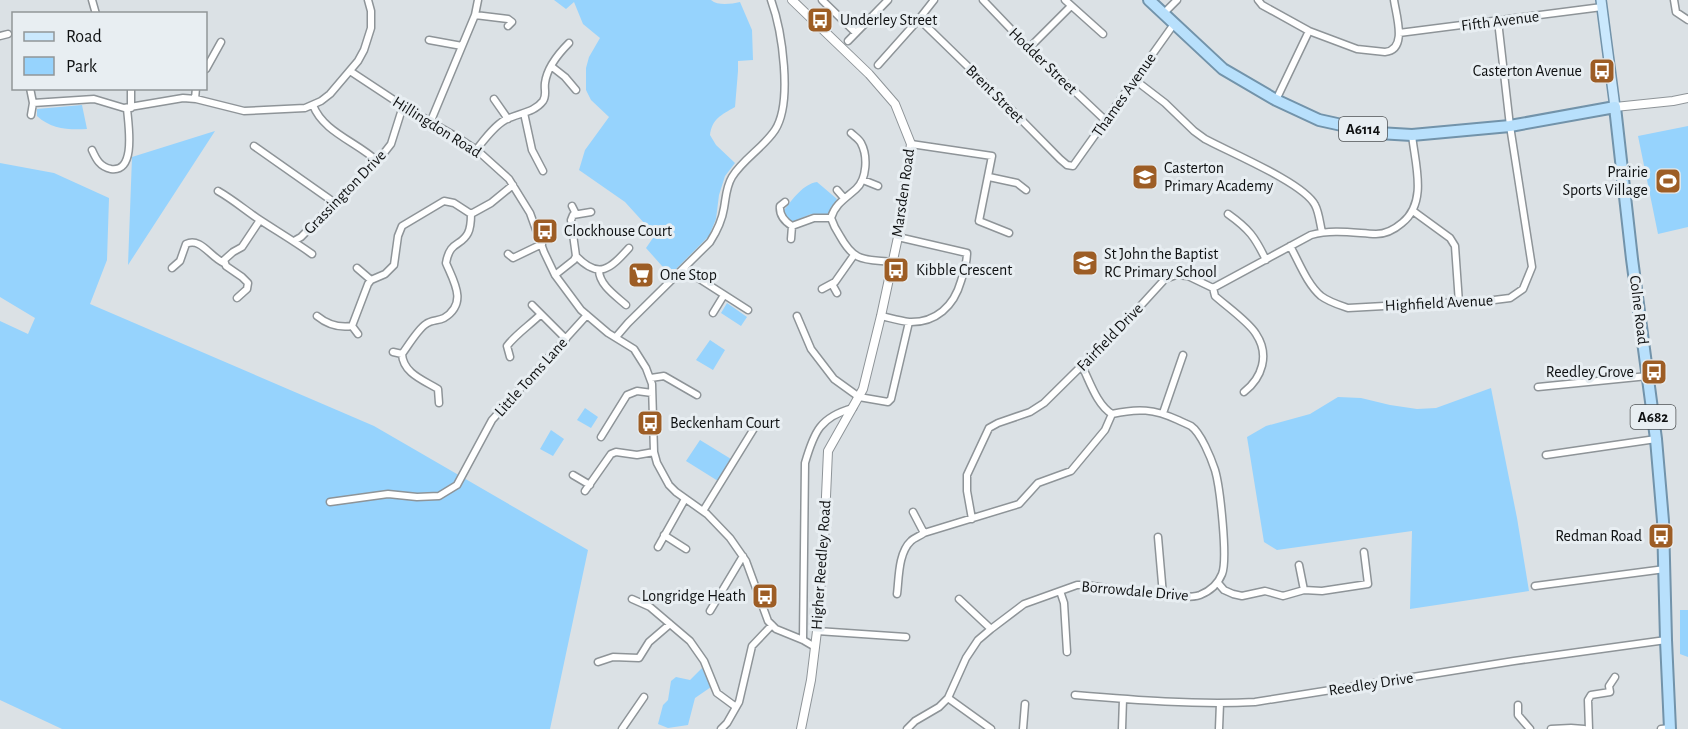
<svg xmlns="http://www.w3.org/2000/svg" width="1688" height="729" viewBox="0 0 1688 729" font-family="'Alegreya Sans',sans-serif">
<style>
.green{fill:#96d3fd}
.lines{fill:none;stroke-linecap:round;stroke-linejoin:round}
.minor-casing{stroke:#8e9498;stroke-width:9}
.tertiary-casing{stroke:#8e9498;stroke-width:10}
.primary-casing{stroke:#7293aa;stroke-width:12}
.trunk-casing{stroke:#7293aa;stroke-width:14}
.minor{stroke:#fff;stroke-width:6}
.tertiary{stroke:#fff;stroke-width:8}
.primary{stroke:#cae8fd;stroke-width:9}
.trunk{stroke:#b8e0fc;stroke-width:10}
.labels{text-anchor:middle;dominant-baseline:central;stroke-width:6;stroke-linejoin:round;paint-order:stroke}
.shield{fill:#e8eef2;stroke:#505355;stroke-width:1.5}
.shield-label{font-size:15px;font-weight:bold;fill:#0f1112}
.poi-label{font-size:16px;fill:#0f1112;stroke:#e8eef2;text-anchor:start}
.street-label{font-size:16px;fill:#0f1112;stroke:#e8eef2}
</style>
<rect width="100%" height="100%" fill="#dbe1e5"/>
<!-- green -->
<path class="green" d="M554,0H711C718,6 731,4 740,2L752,30L753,60L738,61V71L735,107C721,115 712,119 710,135L716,145L735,163L725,176L719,195L716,219L709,236L670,275L646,248L655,235L625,202L579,170L585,150L609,117L591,100L586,90V68L589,57L600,38L583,24L574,2L566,9Z
M82,105L87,129C68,130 51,129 37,116V109Z
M1688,126V227L1658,234L1638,136Z
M215,131L128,265L132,157Z
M0,163L54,173L109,198L107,260L90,304L374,426L588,550L550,729H62L0,700V321L28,334L35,318L0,297Z
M817,182L837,199L828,214H811L792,222L785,215L784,210C793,199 803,184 817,182Z
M727,303L747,317L741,326L721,313Z
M710,340L725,350L713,370L696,360Z
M1491,388L1517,518L1529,591L1410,609L1412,531L1277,550L1264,542L1247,437L1266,426L1310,414L1338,397L1361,398L1390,405L1417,409L1436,408Z
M585,408L598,417L591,428L577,420Z
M551,430L564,439L553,456L540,449Z
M700,440L731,459L718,481L686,461Z
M1680,610H1688V657L1680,654Z
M702,668L711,687L695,698L688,725L668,728L658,724L663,705L668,700L671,681L676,677L690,680Z"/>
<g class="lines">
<!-- minor casing -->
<g class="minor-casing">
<path id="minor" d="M92,0L96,14
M822,0L856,33
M983,0L1029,48L1105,120
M1065,0L1103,34
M1258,0L1262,5L1309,31L1357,49L1385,52C1408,50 1396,15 1394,0
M1674,0L1676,12L1688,20
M1163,14L1177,0
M475,15L508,19L512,22L508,26
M919,19L989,87L1060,159L1067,165L1073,166L1174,24
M1399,33L1602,7
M0,36L8,34
M429,40L462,46
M848,41L888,0
M1029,48L1071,6
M878,65L919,19L934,0
M551,66L565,77L576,90
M206,69L221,42
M350,71L403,106L460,139L478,151L509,179L530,213L544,252L555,275L581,310L608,333L634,349L646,368L652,384L654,452L657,463L669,485L676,492L707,514L730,538L746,561L768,621L776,629L803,640L815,647
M1135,80L1165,103L1194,131L1205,139C1229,152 1304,183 1315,205C1319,212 1320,224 1322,232
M30,88L33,103L31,115
M195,99L196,88
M494,99L508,119
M1276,100L1309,31
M33,103L94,99L124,108L183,98L196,99L244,111L305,108L321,101L330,94L358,61L364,50L371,28V11L368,0
M313,105C323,132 357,142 377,161
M131,108V88
M524,113L532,150L543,171
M430,123L475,15L478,0
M851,133C854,136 859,139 861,143C868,156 867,179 856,189C846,198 835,204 831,218C833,224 836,230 840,236C855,263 864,259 893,262
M911,144L992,156L979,221L1009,233
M254,146L335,203
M92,150C96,159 100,167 111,169C137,173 128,123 127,108
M476,150C484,140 494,126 505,120C518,113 534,113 543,101C547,95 544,90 545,83C547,67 558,54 569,43
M989,177L1017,183L1026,190
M863,180L878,186
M837,190L844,198
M218,191C232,199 244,209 257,218C275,230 294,241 312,254
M785,202L780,206C779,215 784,221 792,226L814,218H831
M572,206L576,214
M1413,211L1450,238L1455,246L1459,303
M1228,214C1249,229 1255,237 1266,260
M791,239L792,226
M294,241L301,237L384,153L391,144L403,106
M1290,246C1299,262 1307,284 1321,296C1329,302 1339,305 1348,308L1494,300L1510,298L1523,289L1532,267L1510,126L1498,21
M508,254L513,258L542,244
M576,256C599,280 610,269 629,248
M172,268L180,261L186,244C201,237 210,257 224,263
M357,268L371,280
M684,269L748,310
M599,270C599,285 616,296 626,305
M555,275L574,260L576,256L571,220L573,215L591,212
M832,284L837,293
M1213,288L1311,235C1333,229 1354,233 1376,234C1385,234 1395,229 1402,223C1428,202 1415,164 1412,135
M1213,288L1215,296C1226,306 1249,322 1256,334C1270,355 1262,378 1244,392
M822,289L835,282L854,255
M237,298L247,289L248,283L242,277L226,266L224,260L233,252L242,247L260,220
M532,305L566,339
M713,313L724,295
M317,316C328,325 339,328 352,326L368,284L371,280L385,274L394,265L398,236L402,226L444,201L454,203L471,214L491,203L513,185
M797,316L811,349L834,379L859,397L888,402L891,399L909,322
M881,316C890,318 900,321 909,322C936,323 954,306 961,281C964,272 967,263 967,253L898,237
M352,326L358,334
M616,337L628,323L710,242C717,231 722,221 724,208C726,197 726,187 732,177C743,159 763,148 775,130C793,102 782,30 771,0
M393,352L402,354
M510,357L507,346C516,334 530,325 541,314
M1082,366C1090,382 1097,405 1112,414
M651,378L664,376L697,395
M1538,387L1648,376
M439,403L438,389C423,380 403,373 402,354C408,346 418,329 426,324C431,320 438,321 444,318C468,303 454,282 446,263C450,240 461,247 468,233C471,227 471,220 471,214
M1163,413L1183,355
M601,437L627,395L637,391L652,393
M1546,455L1656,439
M573,475L590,485
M585,491L611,454L616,452L637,455L654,452
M330,502L388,494L417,497L439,496L457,485L492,420L587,315
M703,511L758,422
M913,512L924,533
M972,519L967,491V475L989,428L998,423L1030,412L1044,403L1123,325L1165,279L1176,275L1188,276L1213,288
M664,535L686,549
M1158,537L1163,595
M658,547L685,499
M1299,565L1304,590
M1218,583L1224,590L1233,594L1242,596L1265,591L1283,596L1304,590L1322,591L1368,584L1364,552
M1535,586L1665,569
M1060,591L1064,603L1067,652
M897,594C899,579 898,553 911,541C914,538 920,536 924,533L1019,504L1038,483L1071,471L1105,430L1112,414C1138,408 1154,409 1178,420C1182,422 1187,424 1191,426C1201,433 1211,458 1215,470C1220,487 1228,559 1222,574C1218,584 1210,591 1200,595C1181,602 1110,588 1086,585H1077L1024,604L991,629L978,640L966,658L948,698L939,707L915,721L907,729
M632,599L650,607L690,641L704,661L717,693L736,707
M959,599L991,629
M710,611L743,556
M817,631L906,637
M803,640L805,463C814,432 820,417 853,408
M598,662L613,657L639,658L649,642L670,624
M1075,695C1135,700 1195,705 1255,702L1514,661L1666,640
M948,698L991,729
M1518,705V715L1530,729
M622,729L644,697
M721,729L727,723L739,702L752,646L772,625
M1023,729L1025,704
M1122,729L1123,699
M1219,729L1220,703
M1551,729L1571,728L1584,729
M1589,729L1588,700L1591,695L1610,692L1609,686L1615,677
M1661,729L1670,728"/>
</g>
<!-- tertiary casing -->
<g class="tertiary-casing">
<path id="tertiary" d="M792,0L869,74L895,104L911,144L898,237L881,316L863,389L828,451L824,542L817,631L811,680L801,729
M1615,107L1673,101L1688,98"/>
</g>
<!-- primary casing -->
<g class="primary-casing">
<path id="primary" d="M1601,0L1615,107"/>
</g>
<!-- trunk casing -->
<g class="trunk-casing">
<path id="trunk" d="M1149,0L1223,69L1276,100L1319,120L1378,133L1412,135L1510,126L1615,107L1632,259L1656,439L1663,521L1666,640L1670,729"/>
</g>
<!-- minor -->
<use href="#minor" class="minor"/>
<!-- tertiary -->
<use href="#tertiary" class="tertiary"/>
<!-- primary -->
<use href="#primary" class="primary"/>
<!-- trunk -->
<use href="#trunk" class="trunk"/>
</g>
<!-- icons -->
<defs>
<g id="bus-square" transform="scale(1.35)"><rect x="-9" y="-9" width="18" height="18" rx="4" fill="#9d5d25" stroke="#e8eef2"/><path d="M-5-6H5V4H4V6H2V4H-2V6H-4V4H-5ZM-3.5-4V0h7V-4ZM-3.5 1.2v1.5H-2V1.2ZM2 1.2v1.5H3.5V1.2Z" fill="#fff"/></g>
<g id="school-square" transform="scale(1.35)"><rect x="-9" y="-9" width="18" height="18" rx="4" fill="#9d5d25" stroke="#e8eef2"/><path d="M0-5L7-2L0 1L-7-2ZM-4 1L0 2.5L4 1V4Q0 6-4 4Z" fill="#fff"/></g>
<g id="stadium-square" transform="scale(1.35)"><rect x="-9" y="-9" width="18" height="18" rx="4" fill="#9d5d25" stroke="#e8eef2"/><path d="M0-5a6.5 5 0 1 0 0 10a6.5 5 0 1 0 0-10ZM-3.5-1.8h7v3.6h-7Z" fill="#fff"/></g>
<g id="supermarket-square" transform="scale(1.35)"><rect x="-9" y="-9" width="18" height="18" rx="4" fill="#9d5d25" stroke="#e8eef2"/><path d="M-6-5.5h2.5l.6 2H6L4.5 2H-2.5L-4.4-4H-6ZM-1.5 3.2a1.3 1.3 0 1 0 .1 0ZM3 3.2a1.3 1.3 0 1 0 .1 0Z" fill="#fff"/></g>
</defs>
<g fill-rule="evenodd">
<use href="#bus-square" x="820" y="20"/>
<use href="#bus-square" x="1602" y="71"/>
<use href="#school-square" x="1145" y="177"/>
<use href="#stadium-square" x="1668" y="181"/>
<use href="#bus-square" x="545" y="231"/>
<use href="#school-square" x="1085" y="263"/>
<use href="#bus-square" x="896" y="270"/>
<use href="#supermarket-square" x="641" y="275"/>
<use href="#bus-square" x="1654" y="372"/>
<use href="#bus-square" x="650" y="423"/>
<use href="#bus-square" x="1661" y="536"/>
<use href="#bus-square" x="765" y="596"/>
</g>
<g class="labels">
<!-- shield labels -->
<g class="shield">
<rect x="1339" y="117" width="48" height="24" rx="4.5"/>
<rect x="1630.5" y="405" width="45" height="24" rx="4.5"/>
</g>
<g class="shield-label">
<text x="1363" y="129">A6114</text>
<text x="1653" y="417">A682</text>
</g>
<!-- poi labels -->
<g class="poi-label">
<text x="840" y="20">Underley Street</text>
<text x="1582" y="71" text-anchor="end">Casterton Avenue</text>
<text x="1164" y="168">Casterton<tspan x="1164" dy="18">Primary Academy</tspan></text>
<text x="1648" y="172" text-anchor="end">Prairie<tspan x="1648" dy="18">Sports Village</tspan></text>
<text x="564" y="231">Clockhouse Court</text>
<text x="1104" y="254">St John the Baptist<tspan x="1104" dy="18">RC Primary School</tspan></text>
<text x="916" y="270">Kibble Crescent</text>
<text x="660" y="275">One Stop</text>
<text x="1634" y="372" text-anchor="end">Reedley Grove</text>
<text x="670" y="423">Beckenham Court</text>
<text x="1642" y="536" text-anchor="end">Redman Road</text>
<text x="746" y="596" text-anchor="end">Longridge Heath</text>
</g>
<!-- street labels -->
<g class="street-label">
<text transform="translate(1500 21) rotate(-7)">Fifth Avenue</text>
<text transform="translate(1043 61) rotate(44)">Hodder Street</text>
<text transform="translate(995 94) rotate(45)">Brent Street</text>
<text transform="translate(1124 95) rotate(-55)">Thames Avenue</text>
<text transform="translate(437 127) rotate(32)">Hillingdon Road</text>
<text transform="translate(345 192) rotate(-46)">Grassington Drive</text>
<text transform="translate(903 193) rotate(-82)">Marsden Road</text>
<text transform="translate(1439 303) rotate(-3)">Highfield Avenue</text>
<text transform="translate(1639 310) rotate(83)">Colne Road</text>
<text transform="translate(1110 337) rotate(-46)">Fairfield Drive</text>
<text transform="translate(531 377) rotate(-48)">Little Toms Lane</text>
<text transform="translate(821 565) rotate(-86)">Higher Reedley Road</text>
<text transform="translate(1135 591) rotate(5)">Borrowdale Drive</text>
<text transform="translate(1371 684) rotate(-9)">Reedley Drive</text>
</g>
</g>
<!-- legend -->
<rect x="12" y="12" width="195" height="78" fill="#e8eef2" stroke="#919698" stroke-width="1.5"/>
<rect x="24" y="32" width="30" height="9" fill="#cae8fd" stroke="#919698" stroke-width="1.5"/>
<text x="66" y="42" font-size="18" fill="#0f1112">Road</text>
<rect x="24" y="57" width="30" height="18" fill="#96d3fd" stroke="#919698" stroke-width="1.5"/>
<text x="66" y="72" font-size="18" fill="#0f1112">Park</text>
</svg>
